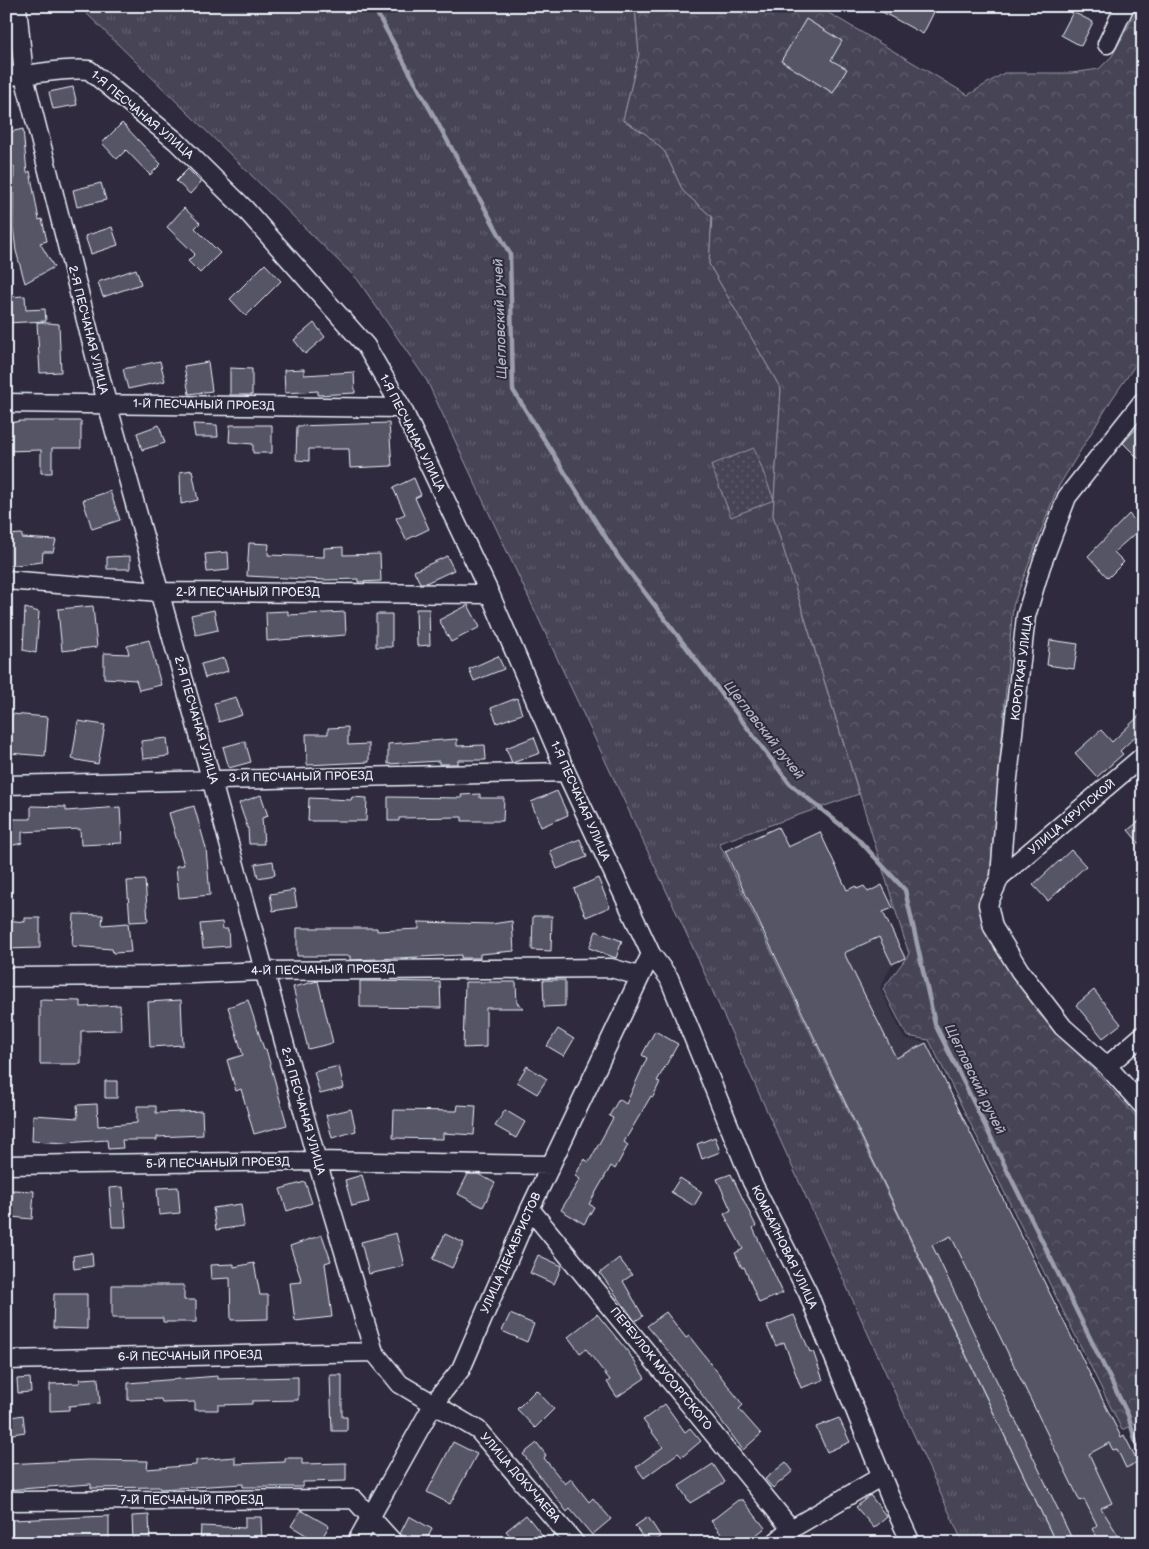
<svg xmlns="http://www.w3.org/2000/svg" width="1149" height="1549" viewBox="0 0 1149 1549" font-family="'Balsamiq Sans',sans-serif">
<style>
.built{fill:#3b3749}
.grass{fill:url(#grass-tufts);stroke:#979aa6}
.forest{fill:url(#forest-crowns);stroke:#979aa6}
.park{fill:url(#park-dots);stroke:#979aa6}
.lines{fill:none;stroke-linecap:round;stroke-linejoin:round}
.stream{stroke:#9c9fab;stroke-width:4.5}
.building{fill:#575565;stroke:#e8f1f8}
.street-casing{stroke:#e8f1f8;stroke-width:21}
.street{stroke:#2f2a3d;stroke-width:18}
.labels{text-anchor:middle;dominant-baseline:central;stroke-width:4;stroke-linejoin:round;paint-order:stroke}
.street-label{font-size:12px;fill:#e8f1f8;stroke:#2f2a3d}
.water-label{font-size:14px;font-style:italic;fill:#afb4be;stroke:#2f2a3d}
</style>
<defs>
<pattern id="grass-tufts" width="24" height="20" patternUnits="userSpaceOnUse" patternTransform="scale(1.25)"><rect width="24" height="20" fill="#464455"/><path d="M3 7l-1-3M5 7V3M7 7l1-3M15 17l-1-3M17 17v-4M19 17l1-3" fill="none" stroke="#615f6e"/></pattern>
<pattern id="forest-crowns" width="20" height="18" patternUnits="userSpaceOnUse" patternTransform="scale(1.25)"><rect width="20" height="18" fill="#464455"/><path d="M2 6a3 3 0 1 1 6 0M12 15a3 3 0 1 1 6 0" fill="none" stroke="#615f6e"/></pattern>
<pattern id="park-dots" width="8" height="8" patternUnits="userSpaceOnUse" patternTransform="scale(1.25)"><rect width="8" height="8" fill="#464455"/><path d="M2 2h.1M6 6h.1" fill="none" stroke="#615f6e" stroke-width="1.8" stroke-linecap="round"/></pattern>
</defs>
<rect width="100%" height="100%" fill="#2f2a3d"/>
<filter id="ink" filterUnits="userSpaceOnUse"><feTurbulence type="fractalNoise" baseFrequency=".02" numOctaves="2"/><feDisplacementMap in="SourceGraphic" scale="10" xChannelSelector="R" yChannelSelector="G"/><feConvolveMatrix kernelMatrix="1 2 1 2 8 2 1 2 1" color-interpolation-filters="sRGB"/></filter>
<g filter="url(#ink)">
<!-- built -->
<path class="built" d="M778,827L788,847L820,832L847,890L864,886L868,892L882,885L893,908L883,913L905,958L892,964L880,988L904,1038L926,1043L1121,1436L1124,1435L1138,1462L1135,1464L1143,1481V1530L1132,1543H1056L754,838Z"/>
<!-- grass -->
<path class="grass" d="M79,6H635L639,54L623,120L646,134L665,152L683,191L712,217L709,264L781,389L773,515L859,794L719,843L1056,1543H963L688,937L427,381L358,280Z"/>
<!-- forest -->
<path class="forest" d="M635,6H817L968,95L1004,73H1072L1099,69L1112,56L1139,6H1143V354L1112,399L1057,489L1013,606L990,876L984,898L997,945L1038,1013L1100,1076L1143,1124V1378L1136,1423L1122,1430L929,1040L907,1036L883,989L909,954L773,515L781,389L709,264L712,217L683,191L665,152L646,134L623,120L639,54Z"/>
<!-- park -->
<path class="park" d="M754,448L774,500L731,517L711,465Z"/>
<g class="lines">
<!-- stream -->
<path class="stream" d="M373,6L510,254L513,390L618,557L790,784L858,839L905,890L935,1024L1128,1415L1143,1467"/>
</g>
<!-- building -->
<path class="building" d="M871,6H937L923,34Z
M1073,12L1093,22L1081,46L1061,35Z
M806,19L842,41L831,60L847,69L833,93L781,61Z
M73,87L77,105L53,109L49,92Z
M122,123L161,164L150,175L126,150L117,159L102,143Z
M23,129L27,173L30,171L39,220L42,219L47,241L40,243L54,267L25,283L16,251L13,227L14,166H6V133Z
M188,169L201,182L190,194L176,181Z
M101,183L106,200L77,207L73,190Z
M184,208L200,223L195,228L220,253L200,273L188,261L195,254L167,227Z
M112,227L118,245L91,254L85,236Z
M265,264L281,281L246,316L230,299Z
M136,269L141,284L103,297L98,282Z
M25,296L26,310L45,309L46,321L6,323V297Z
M37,322L59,324L61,372L40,373Z
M314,323L325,337L305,354L294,340Z
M160,361L165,381L128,389L123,369Z
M208,362L212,391L189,394L184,366Z
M230,368L252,369V395H230Z
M304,369V375L354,372L355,393L318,395V391L285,393L284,370Z
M20,421H81V448H52V473H41V450L6,451V424Z
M1143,421V463L1123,443Z
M389,423L392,466L350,468L349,449H309V461L296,460L297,426Z
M193,424L217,425L218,437H195Z
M159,425L165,443L142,450L137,433Z
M230,425H272V453H253V444L229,442Z
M192,470L198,500L181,504L180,472Z
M414,478L421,495L415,498L429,529L406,540L396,518L405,514L393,488Z
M110,491L120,520L92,529L83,500Z
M1129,514L1141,528L1114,552L1124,562L1108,578L1088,556Z
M22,534V538L56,540L53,552H43L42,562L7,566L6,535Z
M249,543L269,544L268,555L324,557V548L343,547V555L380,554L381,581L358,582V579L325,580L247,576Z
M228,552L229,570L207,572L205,554Z
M130,556V569H107V557Z
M447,556L454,570L426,583H420L414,571Z
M468,605L480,627L451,642L439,620Z
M93,606L97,647L62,651L58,609Z
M25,608L39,612L36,653L23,650Z
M416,609H429L430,645L417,646Z
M214,610L218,630L196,635L191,615Z
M288,611V615L345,612L346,635L267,641L266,612Z
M376,614H392V647H376Z
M149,640L161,685L139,690L136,680L104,678V653L129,654L127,646Z
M1050,640L1078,644L1074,669L1047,665Z
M498,656L504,669L474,681L469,669Z
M224,658L228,671L205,678L201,664Z
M236,697L242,715L219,722L214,703Z
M517,698L522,714L497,723L491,708Z
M1143,712V729L1120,751L1123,754L1097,777L1075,753L1101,730L1112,742Z
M12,714L48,717L45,756L9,753Z
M78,721L105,725L98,764L72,759Z
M348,727V745L369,744V762L307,765L306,734H328V728Z
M534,737L540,753L512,763L506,748Z
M167,738L169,756L143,759L141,741Z
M457,739V746L485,745L486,760H458V764H439V761L388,764V744Z
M245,741L251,762L229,768L223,747Z
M557,791L568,815L541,827L531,802Z
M480,794V798H504L503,821H462V817L399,818V821H388V797L462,798L461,795Z
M261,795L268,816L262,818L264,844H249L248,829L239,803Z
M352,797L367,798L366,821H308L309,798L351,800Z
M31,806L66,807V811L120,807L122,843L81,845L80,829L22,832V843L6,847V819H31Z
M194,806L206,848L210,895L179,898L176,866L184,865L169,813Z
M1143,818V848L1128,830Z
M778,827L788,847L820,832L847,890L856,886L857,889L864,886L868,892L882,885L893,908L883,912L905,958L892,964L879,937L844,953L896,1058L926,1043L1121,1437L1124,1435L1138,1462L1126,1468L1117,1449L1113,1450L1109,1443L1089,1454L1112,1503L1101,1508L1123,1543H1101L1092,1529L1097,1525L1084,1499L1080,1501L951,1236L932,1245L1074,1543H1056L725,851Z
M580,839L587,857L557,869L550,851Z
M1071,850L1086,866L1048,901L1033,885Z
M273,861L275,875L258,878L255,864Z
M598,878L610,907L586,917L574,889Z
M145,880L148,921L130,922L127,881Z
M294,890L297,907L273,911L270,894Z
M74,914L103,915L102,925L128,923L131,952L113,953L112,949L72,946Z
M533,916H552L551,951L532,950Z
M25,918H40V948L6,949V920L25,922Z
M512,921L514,951L480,954V958H461V955L377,959L350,960V956H297V928H377V931L419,929V922L492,924Z
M222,922L223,929H228L229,946L203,948L200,924Z
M596,931L622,941L616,958L589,948Z
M543,980H565V1006L544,1007Z
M318,981L333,1043L308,1049L293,987Z
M360,981L440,982L441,1008L360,1007Z
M465,982H516L517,1003L524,1008H486V1047L463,1048Z
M1094,990L1121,1024L1103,1038L1076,1005Z
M40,1000L81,1001V1007L120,1005L121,1030L81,1031V1064H40Z
M181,1000L183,1045L150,1047L148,1002Z
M248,1000L264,1049H266L287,1125L254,1134L241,1089L236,1091L227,1060L243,1055L228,1007Z
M558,1029L574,1039L564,1056L547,1046Z
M655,1031L678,1044L657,1081L660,1082L653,1097L651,1096L624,1142L628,1145L615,1169L611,1166L589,1204L594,1207L584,1224L561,1210L580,1179L575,1176L584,1159L589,1162L613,1118L609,1116L619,1099L626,1104L647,1058L642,1055Z
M339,1066L344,1088L320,1094L314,1072Z
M527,1066L547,1079L537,1094L517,1082Z
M105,1081H117V1098H105Z
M97,1104L98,1126L137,1123V1106H156V1113L202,1111L203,1135L157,1137V1140H122L123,1148L108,1149L107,1140L65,1143L32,1141L33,1115L78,1118L77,1105Z
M458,1105L476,1106L474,1135L443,1133V1139L393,1138L394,1110L457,1111Z
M351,1109L356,1131L332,1138L326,1115Z
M505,1110L525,1122L516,1138L495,1126Z
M715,1137L720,1152L702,1159L697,1144Z
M468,1174H478L495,1183L483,1207L458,1194Z
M731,1174L756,1226L753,1228L783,1293L759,1303L744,1267L742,1268L735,1253L743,1249L724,1214L731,1210L717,1179Z
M362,1175L369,1202L352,1206L345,1180Z
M680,1178L702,1192L694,1206L671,1192Z
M305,1182L312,1203L287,1211L280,1189Z
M123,1187L126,1227H112L109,1188Z
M178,1187L180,1213L159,1215L157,1188Z
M13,1190L34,1191L32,1219L11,1217Z
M241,1204L244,1226L216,1230L213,1208Z
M396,1233L404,1266L369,1274L361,1242Z
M445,1234L464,1243L452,1268L433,1259Z
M322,1235L331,1261L325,1263L332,1317L295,1321L290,1283L302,1282L290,1246Z
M92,1253L93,1266L74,1269L73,1256Z
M538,1255L562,1266L554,1284L530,1273Z
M619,1258L632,1275L623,1281L643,1316L635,1321L600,1273Z
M254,1263L260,1295H268V1319L231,1320L230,1278L211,1279L210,1265L234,1264V1267Z
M112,1285H184V1300H196V1322H163V1318H112Z
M54,1294H87V1329L53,1328Z
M666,1312L686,1338L689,1336L712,1365L743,1405L739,1409L761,1434L743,1450L679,1364L647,1326Z
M510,1314L534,1324L527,1342L502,1331Z
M597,1314L629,1353L645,1378L617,1397L607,1382L610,1380L586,1349L580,1353L568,1337Z
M794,1315L810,1352L813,1351L823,1380L801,1388L784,1342L776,1346L767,1326Z
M330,1375H342V1417H347V1431H332Z
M218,1376V1379L298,1377V1400L252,1401V1404L218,1405V1410H195V1402L162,1403L161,1399L128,1400V1383Z
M30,1378L31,1392L18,1393L17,1379Z
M98,1378L100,1403L69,1406V1410L50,1411V1384L80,1383V1379Z
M536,1390L554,1409L535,1428L517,1409Z
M665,1404L685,1432L690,1428L701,1441L682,1457L678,1453L644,1478L636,1467L663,1447L643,1420Z
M23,1415L25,1432L6,1435V1418Z
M839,1418L850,1442L827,1452L816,1427Z
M453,1442L477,1454L450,1504L427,1492Z
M537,1443L546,1455L544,1458L565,1484L571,1479L589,1502L593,1498L611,1519L592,1535L570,1509L567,1512L523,1454Z
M235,1457V1464L285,1462V1458H302V1464L346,1463V1481L303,1482V1487H243V1484L160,1489L159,1487L91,1488V1484L6,1490V1464L88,1460L148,1461L147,1469L196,1465V1460Z
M786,1462L793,1471L773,1488L765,1479Z
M713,1464L725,1482L690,1503L679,1486Z
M870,1495L887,1517L874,1528L856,1507Z
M738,1500H743L765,1528L746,1543H728L711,1521Z
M301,1510L329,1526L319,1543L291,1526Z
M149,1515L150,1541H133L132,1516Z
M526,1515L543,1536L535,1543H516L506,1531Z
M109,1516V1543H13L12,1520Z
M409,1516L432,1529L425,1543H417L400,1534Z
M245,1517H261L262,1542L200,1543L201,1526L245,1528Z
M648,1517L661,1537L652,1543H647L635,1526Z"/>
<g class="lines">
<!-- street casing -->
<g class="street-casing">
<path id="street" d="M17,6L24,76L107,403L317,1161L374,1352L400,1384L478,1430L575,1543
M1107,44L1125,6
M6,76C34,76 61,67 89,70L176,141L245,209L366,346L402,408L490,594L566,772L651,954L669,978L752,1182L808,1293L890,1497L911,1543
M1143,401L1067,497L1041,566L1026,616L1007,787L1000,877L988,904L993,927L1020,971L1063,1027L1107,1066L1143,1106
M6,403L402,408
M6,580L160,592L490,594
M6,785L566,772
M1000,877L1143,756
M6,977L148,976L263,971L611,968L639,976
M1107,1066L1143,1035
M6,1165L317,1161L551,1165
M530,1209L791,1529
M6,1360L374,1352
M6,1501L354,1499L394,1543
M356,1543L434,1403L461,1369L530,1209L651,954
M775,1543L791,1529L882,1476"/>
</g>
<!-- street -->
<use href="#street" class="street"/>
</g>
</g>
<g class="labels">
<!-- street labels -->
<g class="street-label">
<text transform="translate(142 115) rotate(40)">1-Я ПЕСЧАНАЯ УЛИЦА</text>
<text transform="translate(88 330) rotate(76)">2-Я ПЕСЧАНАЯ УЛИЦА</text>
<text transform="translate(204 405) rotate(1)">1-Й ПЕСЧАНЫЙ ПРОЕЗД</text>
<text transform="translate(412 433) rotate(63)">1-Я ПЕСЧАНАЯ УЛИЦА</text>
<text x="248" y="592">2-Й ПЕСЧАНЫЙ ПРОЕЗД</text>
<text transform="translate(1022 668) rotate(-83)">КОРОТКАЯ УЛИЦА</text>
<text transform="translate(196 720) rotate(74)">2-Я ПЕСЧАНАЯ УЛИЦА</text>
<text transform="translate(301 777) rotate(-1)">3-Й ПЕСЧАНЫЙ ПРОЕЗД</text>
<text transform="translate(580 801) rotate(66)">1-Я ПЕСЧАНАЯ УЛИЦА</text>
<text transform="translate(1072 817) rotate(-40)">УЛИЦА КРУПСКОЙ</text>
<text transform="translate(323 970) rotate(-1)">4-Й ПЕСЧАНЫЙ ПРОЕЗД</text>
<text transform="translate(303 1111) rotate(74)">2-Я ПЕСЧАНАЯ УЛИЦА</text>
<text transform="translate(218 1163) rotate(-1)">5-Й ПЕСЧАНЫЙ ПРОЕЗД</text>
<text transform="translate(784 1247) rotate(64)">КОМБАЙНОВАЯ УЛИЦА</text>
<text transform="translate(511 1253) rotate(-66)">УЛИЦА ДЕКАБРИСТОВ</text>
<text transform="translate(190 1356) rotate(-1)">6-Й ПЕСЧАНЫЙ ПРОЕЗД</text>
<text transform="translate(661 1369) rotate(51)">ПЕРЕУЛОК МУСОРГСКОГО</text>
<text transform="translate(520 1478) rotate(49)">УЛИЦА ДОКУЧАЕВА</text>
<text x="192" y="1500">7-Й ПЕСЧАНЫЙ ПРОЕЗД</text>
</g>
<!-- water labels -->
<g class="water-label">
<text transform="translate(500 319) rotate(-92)">Щегловский ручей</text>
<text transform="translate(764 730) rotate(52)">Щегловский ручей</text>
<text transform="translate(975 1079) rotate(64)">Щегловский ручей</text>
</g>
</g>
<!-- margin -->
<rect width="1149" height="1549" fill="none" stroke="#2f2a3d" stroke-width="25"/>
<rect x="12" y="12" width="1124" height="1524" fill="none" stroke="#e8f1f8" stroke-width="2" filter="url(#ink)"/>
</svg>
